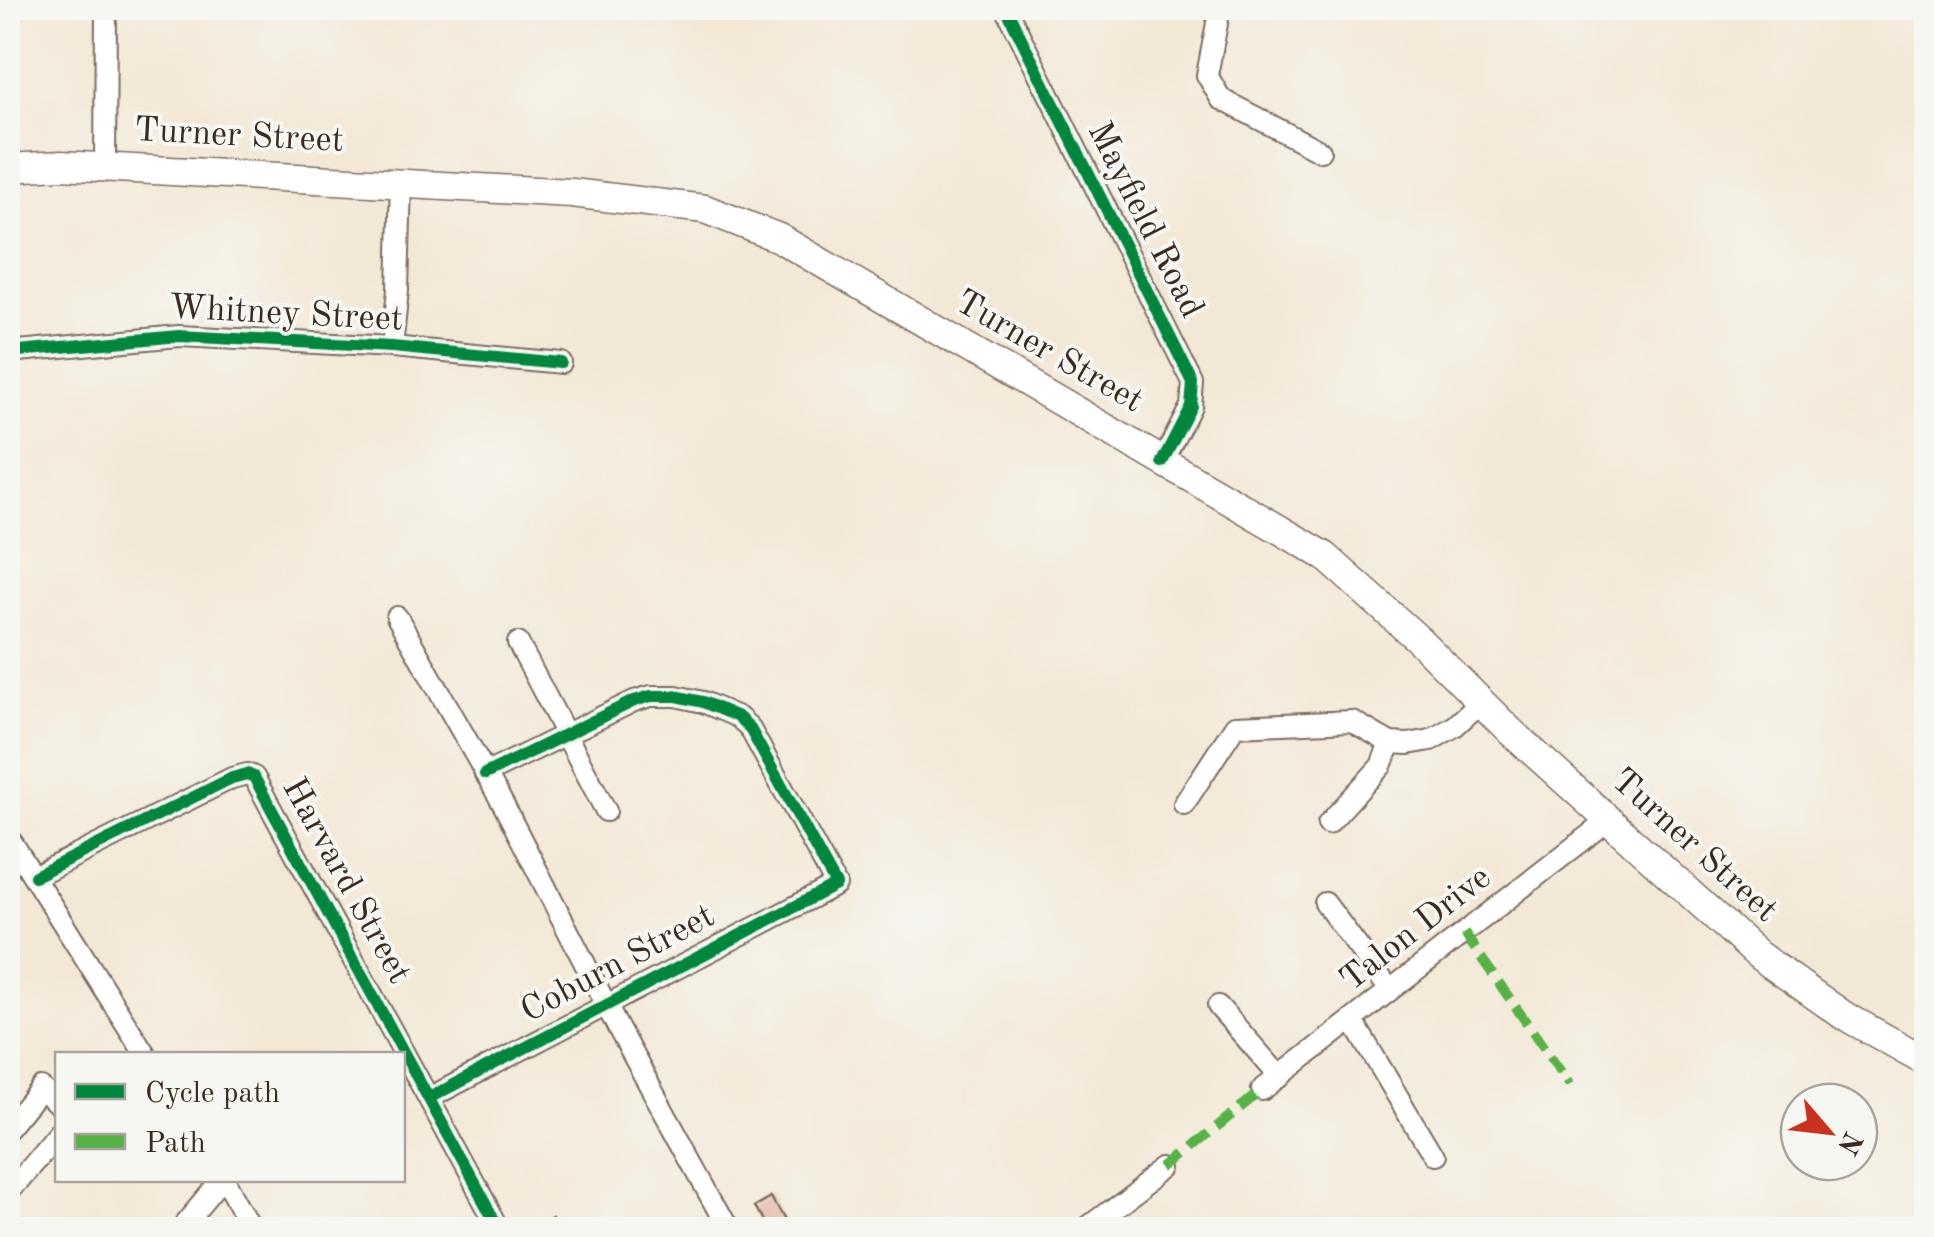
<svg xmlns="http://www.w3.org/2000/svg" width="1934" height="1237" viewBox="0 0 1934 1237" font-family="'Old Standard TT',serif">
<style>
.building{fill:#e3b19f}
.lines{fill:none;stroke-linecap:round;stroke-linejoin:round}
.minor-casing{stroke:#7b6c5e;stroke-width:24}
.major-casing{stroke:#7b6c5e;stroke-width:31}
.minor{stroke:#fff;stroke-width:20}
.major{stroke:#fff;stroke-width:28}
.quiet{stroke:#57b245;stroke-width:10;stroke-dasharray:20 10;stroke-linecap:butt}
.cycleway-casing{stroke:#f6f6f2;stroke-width:19}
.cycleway{stroke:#00873e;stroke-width:12}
.labels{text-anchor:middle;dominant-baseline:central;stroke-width:8;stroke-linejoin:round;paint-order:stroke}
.street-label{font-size:35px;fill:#3b2a1e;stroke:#f6f6f2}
</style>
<rect width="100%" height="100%" fill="#f6f6f2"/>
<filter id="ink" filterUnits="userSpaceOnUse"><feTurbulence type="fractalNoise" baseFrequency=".01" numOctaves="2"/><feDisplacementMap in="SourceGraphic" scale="20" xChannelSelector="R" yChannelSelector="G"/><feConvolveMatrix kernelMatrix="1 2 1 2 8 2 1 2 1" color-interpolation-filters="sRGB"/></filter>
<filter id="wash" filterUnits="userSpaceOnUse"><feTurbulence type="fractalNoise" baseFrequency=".0048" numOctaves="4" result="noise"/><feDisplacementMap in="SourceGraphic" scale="40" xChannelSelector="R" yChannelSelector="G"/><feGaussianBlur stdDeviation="2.25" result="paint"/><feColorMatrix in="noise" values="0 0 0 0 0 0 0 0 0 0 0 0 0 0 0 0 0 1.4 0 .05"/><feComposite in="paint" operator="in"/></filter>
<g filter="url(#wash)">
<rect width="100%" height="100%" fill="#f3e8d5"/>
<g id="blocks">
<!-- building -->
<path class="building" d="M771,1196L789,1230H767L754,1206Z
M553,1215L562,1230H527Z"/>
</g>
</g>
<g filter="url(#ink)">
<use href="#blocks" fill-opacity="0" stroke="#7b6c5e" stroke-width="2.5"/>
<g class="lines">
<!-- minor casing -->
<g class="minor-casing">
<path id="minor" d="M1006,8L1193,383L1191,406L1162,462
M1220,8L1207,75L1221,99L1320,151
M105,167L106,8
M392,347L398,290L401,182
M8,352L179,336L392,347L561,363
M397,617L503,804L618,1028L729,1230
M518,643L606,811
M1184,804L1235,726L1352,721L1390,743L1408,744L1431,740L1455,726L1481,702
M1328,824L1381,766L1390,743
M8,836L145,1054
M35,876L232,778L247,774L254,777L500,1230
M1325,903L1390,990
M1218,1006L1280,1077
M1353,1021L1433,1156
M1262,1090L1610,819
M429,1098L836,885L749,727L738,717L703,702L676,696H651L634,701L485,774
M8,1128L41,1088L58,1104
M225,1180L252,1230
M8,1193L58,1133
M180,1230L222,1180
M1084,1230L1170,1165"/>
</g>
<!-- major casing -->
<g class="major-casing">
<path id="major" d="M8,168L61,165L572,193L705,209L779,238L1325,556L1419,640L1510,731L1758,955L1843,1015L1926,1061"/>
</g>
<!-- minor -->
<use href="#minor" class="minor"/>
<!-- major -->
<use href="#major" class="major"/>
<!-- quiet -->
<path class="quiet" d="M1464,933L1570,1085
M1170,1165L1262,1090"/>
<!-- cycleway casing -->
<g class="cycleway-casing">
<path id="cycleway" d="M1006,8L1193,383L1191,406L1162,462
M8,352L179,336L392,347L561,363
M35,876L232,778L247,774L254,777L500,1230
M429,1098L836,885L749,727L738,717L703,702L676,696H651L634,701L485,774"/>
</g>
<!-- cycleway -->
<use href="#cycleway" class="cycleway"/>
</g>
</g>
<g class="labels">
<!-- street labels -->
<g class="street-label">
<text transform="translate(239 136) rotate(3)">Turner Street</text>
<text transform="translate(1145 220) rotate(63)">Mayfield Road</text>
<text transform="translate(286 314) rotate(3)">Whitney Street</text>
<text transform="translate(1049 352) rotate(30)">Turner Street</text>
<text transform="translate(1694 846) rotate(42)">Turner Street</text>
<text transform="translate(346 881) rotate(61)">Harvard Street</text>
<text transform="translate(1416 929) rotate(-38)">Talon Drive</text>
<text transform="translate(618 964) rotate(-28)">Coburn Street</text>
</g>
</g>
<!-- margin -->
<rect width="1934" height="1237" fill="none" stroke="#f6f6f2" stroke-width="40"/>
<!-- legend -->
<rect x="55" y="1052" width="350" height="130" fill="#f6f6f2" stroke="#aba49d" stroke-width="2.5"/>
<rect x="75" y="1084" width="50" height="15" fill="#00873e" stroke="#aba49d" stroke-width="2.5"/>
<text x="145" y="1102" font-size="30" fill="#3b2a1e">Cycle path</text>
<rect x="75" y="1134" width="50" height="15" fill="#57b245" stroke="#aba49d" stroke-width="2.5"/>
<text x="145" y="1152" font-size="30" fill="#3b2a1e">Path</text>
<!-- north arrow -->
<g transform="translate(1829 1132) rotate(118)"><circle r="48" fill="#f6f6f2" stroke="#aba49d" stroke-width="2.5"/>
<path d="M0-8L18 38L0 25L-18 38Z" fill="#c8321e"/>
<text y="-15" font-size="28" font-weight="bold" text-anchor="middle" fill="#3b2a1e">N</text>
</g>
</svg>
